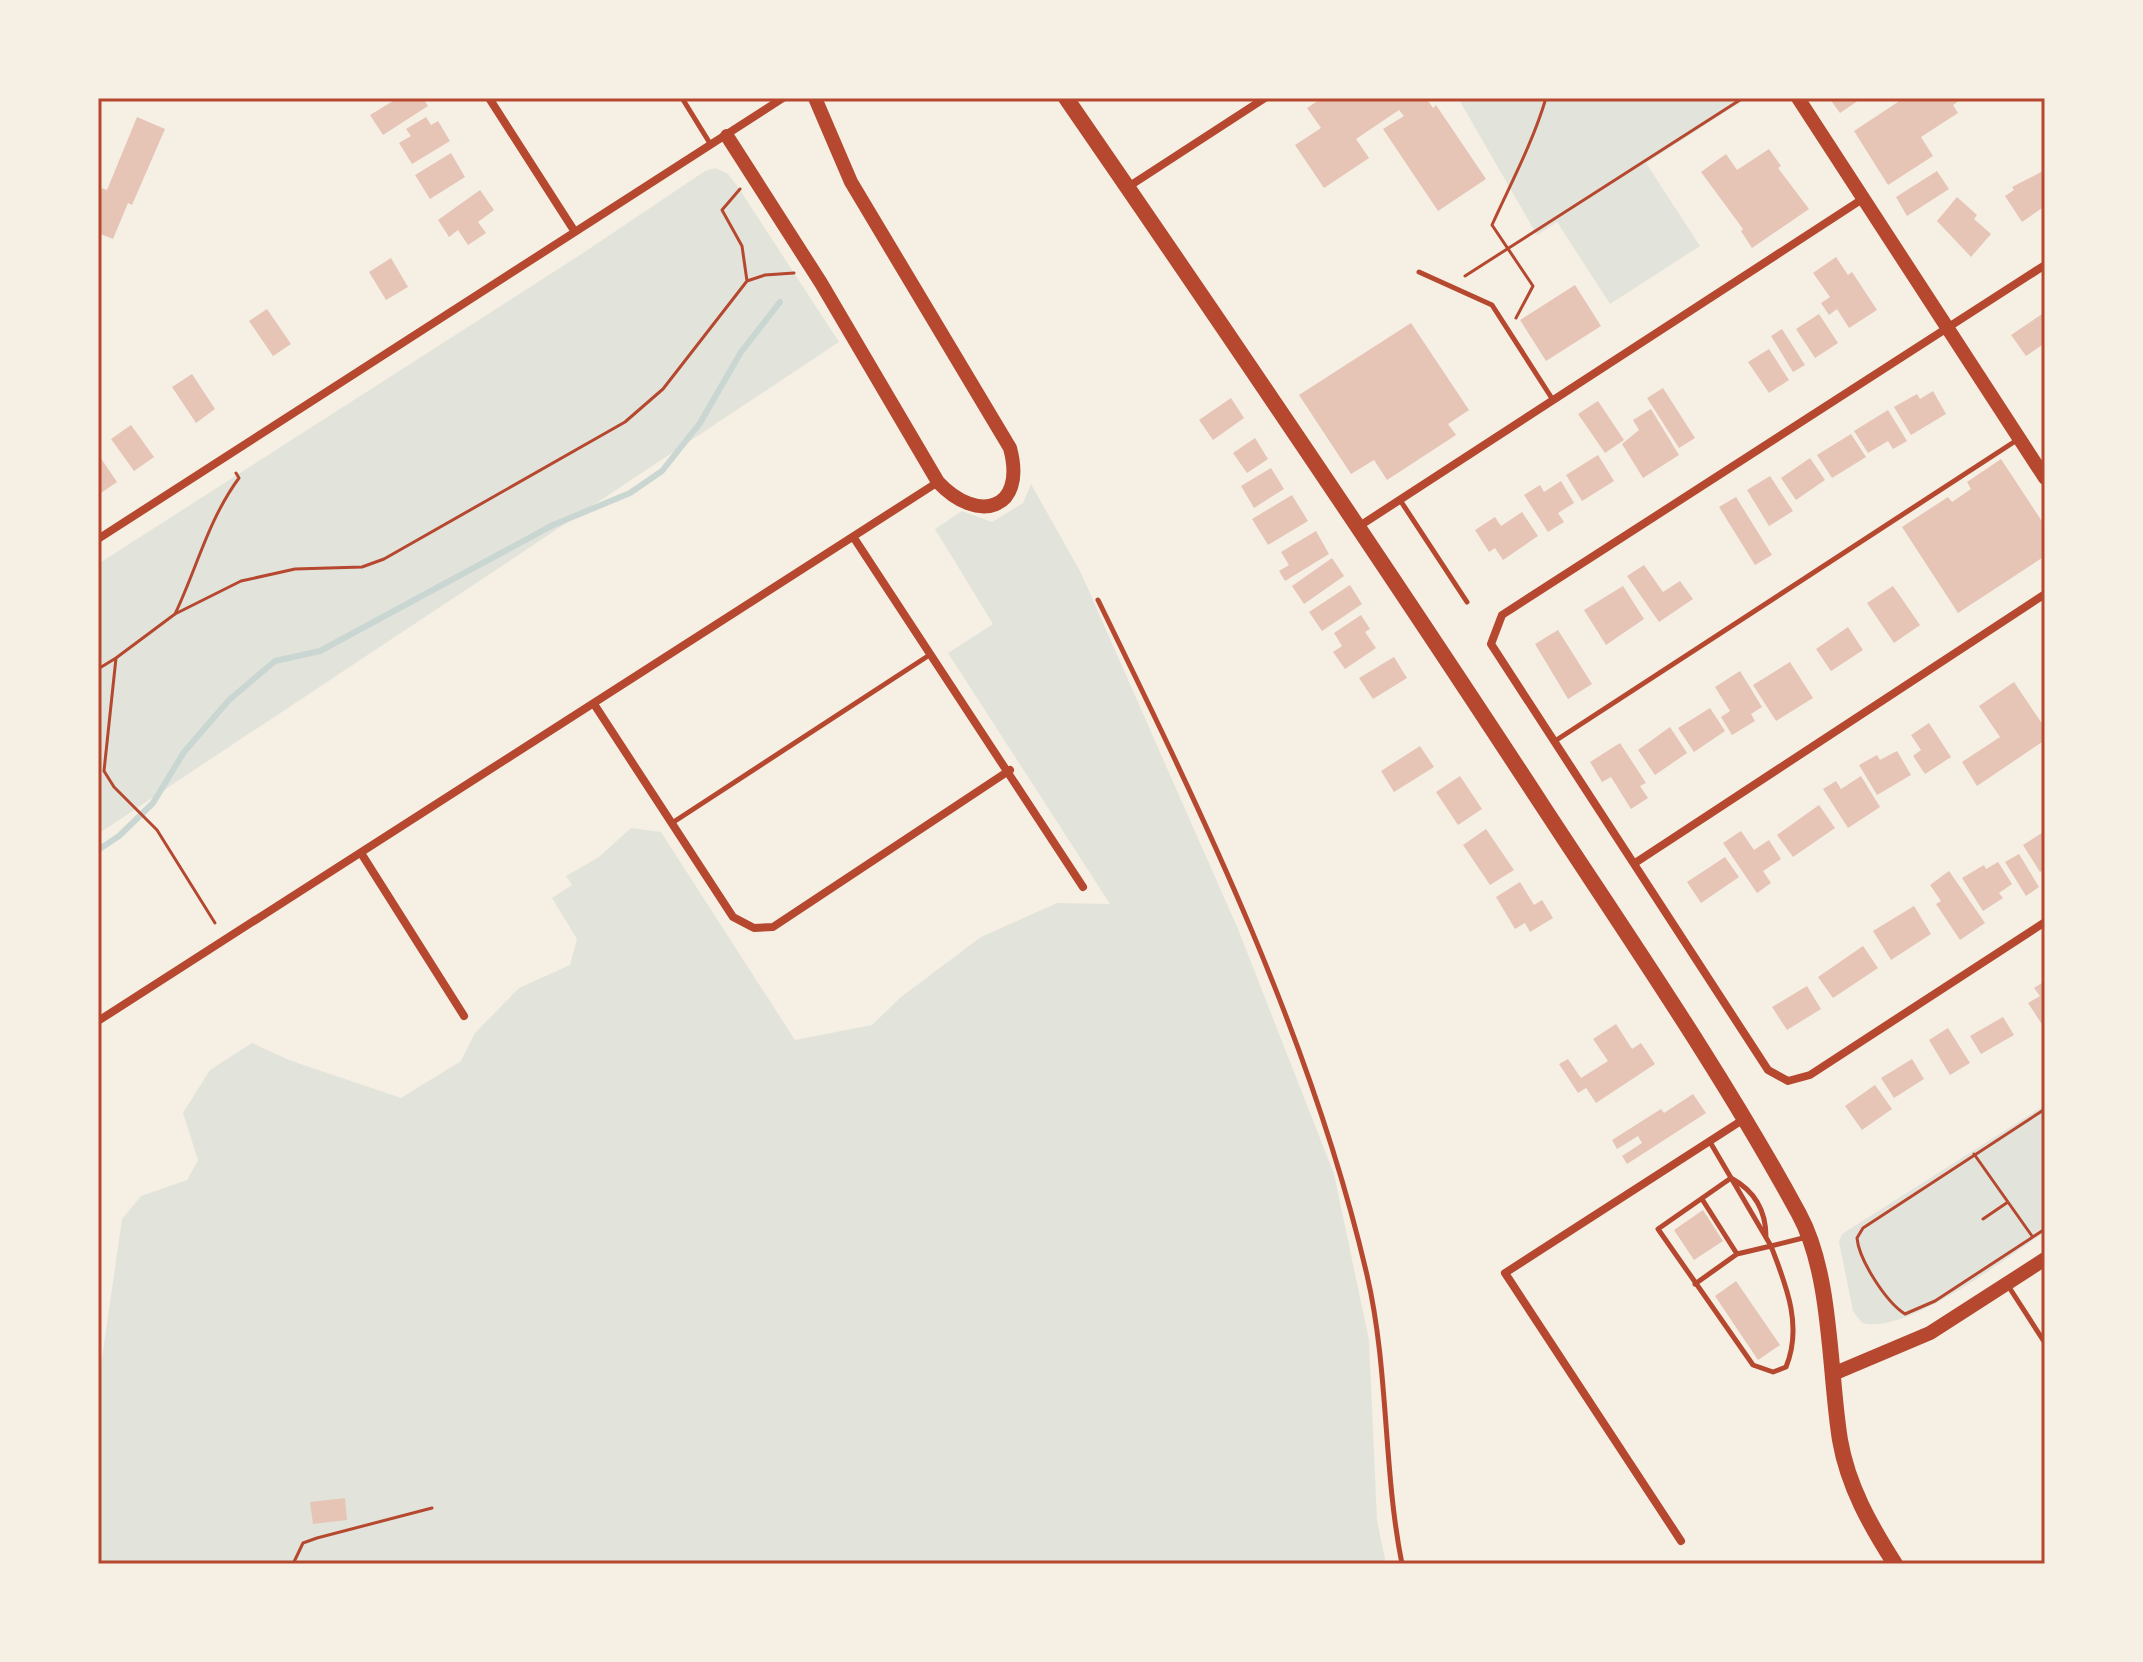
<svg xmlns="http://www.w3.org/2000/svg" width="2143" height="1662" viewBox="0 0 2143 1662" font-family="Helvetica,sans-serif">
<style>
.green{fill:#e2e4dc}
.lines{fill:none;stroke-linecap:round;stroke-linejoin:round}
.stream{stroke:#c9d6d2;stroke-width:6}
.building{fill:#e6c5b7}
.path{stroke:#b5482f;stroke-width:3}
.service{stroke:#b5482f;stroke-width:5}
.minor{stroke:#b5482f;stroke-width:8}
.tertiary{stroke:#b5482f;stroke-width:14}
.secondary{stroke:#b5482f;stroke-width:16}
.neatline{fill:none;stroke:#b5482f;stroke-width:3}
</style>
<rect width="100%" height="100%" fill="#f6efe4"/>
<!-- green -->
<path class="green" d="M1458,98H1747L1646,163L1700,246L1610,304L1557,222L1537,235Z
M715,168L727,173L736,184L839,342L98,834V564L580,255L705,171Z
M1031,484L1081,573L1238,929L1334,1174L1369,1340L1377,1520L1386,1564H98V1386L122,1219L141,1196L187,1180L198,1160L183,1113L210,1070L252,1043L289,1060L401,1098L461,1061L475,1033L519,988L570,965L577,939L552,898L572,885L566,876L599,857L631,828L661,832L795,1040L872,1025L901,997L981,937L1057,903L1110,904L948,653L993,624L935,529L962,511L992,522L1023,503Z
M2045,1105V1232C2004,1259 1908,1335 1862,1323L1853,1311L1839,1242L1842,1234Z"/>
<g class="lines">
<!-- stream -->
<path class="stream" d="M98,850L119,836L153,803L184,752L229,700L275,661L320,651L553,525L630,493L662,471L700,423L741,352L780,302"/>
</g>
<!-- building -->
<path class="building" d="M398,98H423L428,106L383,135L370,115Z
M1322,98H1426L1433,108L1436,105L1486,179L1438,211L1383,129L1404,116L1399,110L1356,139L1369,158L1324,188L1295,145L1321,128L1307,108Z
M1829,98H1862L1840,113Z
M1904,98H1963L1953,105L1958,113L1921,137L1933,156L1888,185L1854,131Z
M137,117L165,129L132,205L128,203L113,239L98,233V197L102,188L107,190Z
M426,117L431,125L438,121L450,141L412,164L399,143L411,136L406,129Z
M1769,149L1781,166L1778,168L1809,209L1752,248L1741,231L1743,229L1701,172L1726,154L1737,170Z
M451,153L465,177L430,199L415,175Z
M2045,170V206L2022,222L2005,196L2014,190L2012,187Z
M1937,171L1949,189L1907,216L1896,197Z
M480,190L494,210L478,222L486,233L468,245L458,230L449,237L438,220Z
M1957,197L1977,215L1974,219L1991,234L1971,257L1937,221Z
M1836,257L1848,275L1852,272L1877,310L1849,328L1837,309L1829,315L1821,303L1830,297L1813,273Z
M391,258L408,287L386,300L369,272Z
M1575,285L1601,326L1546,361L1520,320Z
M267,309L291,344L273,356L249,321Z
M2045,312V343L2026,356L2011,335Z
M1819,314L1838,343L1815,358L1796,329Z
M1411,323L1469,410L1448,424L1456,435L1387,480L1374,460L1351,474L1299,395Z
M1782,329L1805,365L1793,372L1771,336Z
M1769,349L1789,380L1769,393L1748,362Z
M192,374L215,409L196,423L172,387Z
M1663,388L1695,438L1679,448L1647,398Z
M1933,391L1946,414L1911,435L1894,407L1917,394L1920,399Z
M1231,398L1244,418L1213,440L1199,420Z
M1598,401L1624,440L1605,453L1578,414Z
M1651,409L1679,455L1643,478L1622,444L1639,430L1633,420Z
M1888,410L1907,441L1893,449L1888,441L1868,453L1854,431Z
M131,425L154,457L134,471L111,439Z
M1851,434L1866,457L1832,478L1817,455Z
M1255,438L1268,459L1247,473L1233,453Z
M98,454L117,482L98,495Z
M1598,455L1614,481L1582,501L1566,475Z
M1810,458L1825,480L1796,500L1781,478Z
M2001,459L2045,526V556L1958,613L1902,527L1948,497L1952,502L1971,489L1967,482Z
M1271,468L1284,489L1254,508L1241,486Z
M1770,476L1793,511L1769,526L1747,490Z
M1561,481L1574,503L1558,513L1564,522L1548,532L1524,495L1540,485L1544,492Z
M1292,495L1308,521L1268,545L1252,519Z
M1736,497L1772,555L1755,565L1719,507Z
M1522,512L1538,536L1503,560L1495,548L1489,552L1475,530L1495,517L1501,526Z
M1316,531L1329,554L1285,581L1279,571L1289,565L1281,552Z
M1332,558L1344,576L1304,604L1292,586Z
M1644,565L1663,592L1680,581L1693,599L1659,622L1627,576Z
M1350,585L1362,604L1322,631L1309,612Z
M1623,586L1644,619L1606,645L1584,610Z
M1893,586L1920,625L1894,643L1867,603Z
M1361,615L1370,629L1365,632L1376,648L1345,669L1333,652L1342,646L1334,633Z
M1848,627L1863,650L1831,671L1816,649Z
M1558,630L1592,684L1568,699L1535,644Z
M1394,657L1407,678L1373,699L1359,678Z
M1790,662L1813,698L1776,721L1753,685Z
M1740,671L1762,707L1751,714L1755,721L1732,735L1721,717L1730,711L1715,687Z
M2014,682L2045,728V740L1977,786L1962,762L2000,737L1979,706Z
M1710,708L1725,731L1694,752L1678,728Z
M1929,723L1951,757L1925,774L1913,756L1921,750L1911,735Z
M1670,727L1687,753L1655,775L1638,750Z
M1620,743L1646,783L1640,786L1648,798L1631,809L1611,777L1602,782L1590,762Z
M1420,746L1434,767L1394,792L1381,771Z
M1897,751L1911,775L1877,795L1859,765L1877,755L1880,760Z
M1460,776L1482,809L1458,825L1436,792Z
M1861,776L1880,807L1848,828L1823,789L1836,781L1841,789Z
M1819,805L1835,828L1793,857L1777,835Z
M1486,829L1514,870L1490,885L1463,845Z
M1741,831L1754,850L1769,840L1781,859L1763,871L1771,883L1757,893L1723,843Z
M2045,831V869L2040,872L2023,845Z
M2019,854L2039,887L2026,896L2005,862Z
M1725,857L1739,877L1701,903L1687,882Z
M1998,862L2012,884L1999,893L2003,898L1983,911L1962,878L1984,865L1986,869Z
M1949,871L1985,923L1960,940L1936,904L1941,901L1930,885Z
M1520,882L1534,905L1542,900L1553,918L1530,932L1525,923L1515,929L1496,897Z
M1914,906L1931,934L1891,960L1873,931Z
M1863,946L1878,968L1833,998L1818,977Z
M2045,981V1029L2028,1003L2040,996L2034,988Z
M1807,986L1821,1009L1787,1030L1772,1007Z
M2003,1017L2014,1035L1981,1054L1970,1036Z
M1616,1024L1632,1049L1641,1043L1655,1064L1596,1103L1586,1088L1578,1093L1559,1064L1568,1059L1581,1078L1608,1061L1593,1039Z
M1948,1028L1970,1063L1950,1075L1929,1040Z
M1912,1059L1924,1079L1894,1098L1881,1078Z
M1875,1085L1892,1109L1862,1130L1845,1106Z
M1693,1094L1706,1113L1627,1164L1622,1156L1642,1143L1638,1136L1617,1149L1612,1140L1661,1109L1664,1113Z
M1703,1210L1723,1241L1694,1260L1674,1230Z
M1736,1281L1780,1345L1758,1360L1715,1296Z
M345,1498L347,1520L313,1524L310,1502Z"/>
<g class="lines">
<!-- path -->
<path class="path" d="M740,189L722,210L742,246L747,281
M1465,276L1743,98
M1516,318L1533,286L1492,225C1511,183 1533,142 1546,98
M175,614C197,568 208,520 239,478L236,473
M98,669L116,658
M215,923L157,830L114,787L104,771L116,658L175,614L241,581L295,569L362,567L384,559L625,422L663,389L747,281L765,275L794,273
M2045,1109L1863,1228L1857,1238C1859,1260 1886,1302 1905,1314L1935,1301L2045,1229
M1974,1154L2032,1236
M1983,1219L2008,1202
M293,1564L303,1543L317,1538L432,1508"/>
<!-- service -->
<path class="service" d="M682,98L711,145
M1419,272L1492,305L1553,400
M1400,500L1467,602
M1098,600C1204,817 1312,1039 1367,1275C1389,1370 1383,1469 1402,1564
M1555,741L2017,440
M672,823L931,654
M1710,1142L1771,1246L1807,1237
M1702,1199L1737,1254
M1695,1284L1737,1254L1771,1246C1786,1285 1803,1326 1786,1367L1773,1372L1753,1365L1658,1229L1731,1178C1755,1191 1766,1211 1766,1237
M2007,1284L2045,1343"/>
<!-- minor -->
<path class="minor" d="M489,98L575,232
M1128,187L1265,98
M2045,265L1502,615L1491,644L1768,1070L1788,1081L1810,1075L2045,922
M1358,527L1864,198
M854,538L1083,887
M98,539L783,98
M594,704L733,917L754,928L773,927L1010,770
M361,853L464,1016
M1635,863L2045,594
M98,1021L938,482
M1681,1541L1505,1273L1744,1119"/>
<!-- tertiary -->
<path class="tertiary" d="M1798,98L2045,478
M727,136L821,283L938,482C977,524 1027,511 1010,448L851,182L815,98
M1833,1374L1930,1333L2045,1259"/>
<!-- secondary -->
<path class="secondary" d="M1066,98C1228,333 1388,569 1544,808C1631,941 1723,1074 1799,1214C1832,1274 1829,1372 1840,1440C1848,1486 1870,1525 1895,1564"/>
</g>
<!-- border -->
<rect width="2143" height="1662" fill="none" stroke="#f6efe4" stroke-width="200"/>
<rect x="100" y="100" width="1943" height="1462" class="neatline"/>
</svg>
